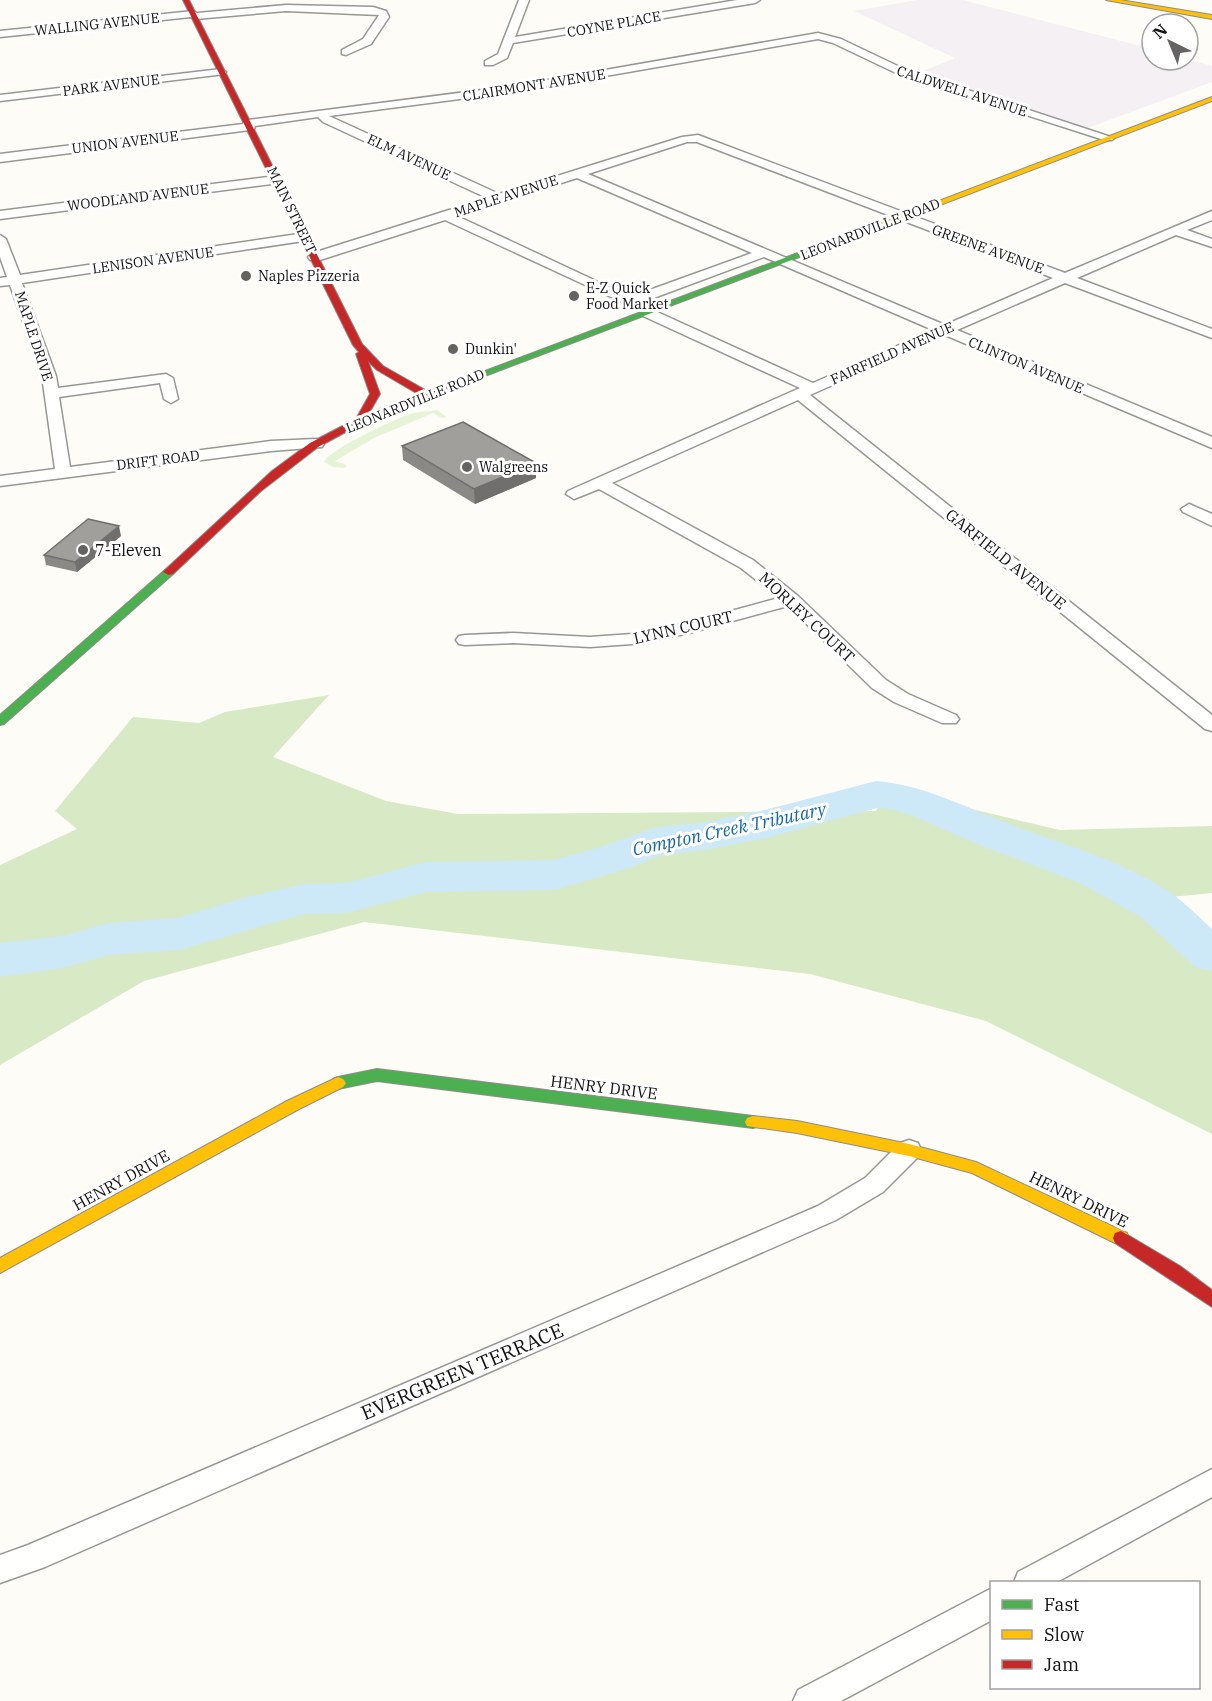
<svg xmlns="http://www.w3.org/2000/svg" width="1212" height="1701" viewBox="0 0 1212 1701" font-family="'IBM Plex Serif',serif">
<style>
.industrial{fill:#f5f0f3}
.green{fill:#e7f3d7}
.forest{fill:#d8eac5}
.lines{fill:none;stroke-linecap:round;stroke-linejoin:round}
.river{fill:#cde8f7;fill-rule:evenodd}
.street-casing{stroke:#979795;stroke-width:3}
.fast-casing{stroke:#8e8d8b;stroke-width:2}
.slow-casing{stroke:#8e8d8b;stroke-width:2}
.jam-casing{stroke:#8e8d8b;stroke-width:2}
.street{fill:#fffffe;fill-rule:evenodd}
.fast{fill:#4caf50;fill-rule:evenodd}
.slow{fill:#ffc107;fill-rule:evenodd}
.jam{fill:#c62828;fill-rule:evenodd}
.wall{fill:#8a8986}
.shaded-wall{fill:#716f6d}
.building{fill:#a19f9c;stroke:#716f6d;stroke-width:1.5}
.poi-dot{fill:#646362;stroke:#fff;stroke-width:2}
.labels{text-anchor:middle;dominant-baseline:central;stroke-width:6;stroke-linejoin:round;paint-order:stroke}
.far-street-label{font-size:14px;fill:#111;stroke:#fff}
.far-poi-label{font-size:14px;fill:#111;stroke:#fff;text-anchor:start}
.poi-label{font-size:16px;fill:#111;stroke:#fff;text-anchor:start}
.street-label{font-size:16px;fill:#111;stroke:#fff}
.water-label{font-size:18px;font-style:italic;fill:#1768a6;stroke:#fff}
.near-street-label{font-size:20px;fill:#111;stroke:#fff}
</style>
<rect width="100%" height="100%" fill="#fdfcf7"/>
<!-- industrial -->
<path class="industrial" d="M917,0H963L1152,49V60L1188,59L1212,66V82L1085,129L916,74L955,58L854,11Z"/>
<!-- green -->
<path class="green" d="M437,410L447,417L442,418L433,413L374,438L335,461L347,465L345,468L333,467L324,462C329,450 398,417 414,413C422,411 430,412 437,410Z"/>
<!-- forest -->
<path class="forest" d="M329,695L273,757L386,801L458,814L876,811L886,789L1060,830L1212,826V893L1171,897L1212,939V1134L986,1021L810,974L364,922L144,981L0,1065V865L77,829L55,811L133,717L199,723L225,712Z"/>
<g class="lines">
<!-- river -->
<path class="river" d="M876,781C926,785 968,809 1015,826C1068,846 1127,862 1174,895C1187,905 1200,918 1212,929V971L1195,967L1141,917L1080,883L982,846L913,816L892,809L877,808L767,838L705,850L661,855L633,867L555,890L426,892L347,913L304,914L180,950L109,955L63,968L0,977V943L63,936L109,923L178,918L243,898L304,884L347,883L426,862L554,860L601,847L653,828L705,822L765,810Z"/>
<!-- street casing -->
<g class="street-casing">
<path id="street" d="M519,0H529L515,37L737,0H760L755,3L513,43L507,58L493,65H485V61L498,54Z
M286,5L373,7L386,11L389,17L371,44L346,55L342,54V50L363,39L379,15L286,11L195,19L191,17L0,37V31L193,11L197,13Z
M818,33L841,39L904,69L1114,138L1112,140H1104L896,73L833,43L818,39L513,92L329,116L499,194L682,137L698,135L1065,273L1212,211V220L1187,230L1212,239V247L1176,235L1077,278L1212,329V338L1065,283L957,330L1212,437V448L945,335L810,395L1212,715V731L1205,729L798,400L612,483L753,560L798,596L886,680L908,694L956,715L959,719L956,723H942L894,702L872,688L788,606L685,634L632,644L590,647L513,643L465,645L459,644L456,640L459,636L465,635L513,633L590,637L632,634L683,624L779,598L741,568L599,489L574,499L566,494L568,491L800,388L643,316L641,313L643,310H653L813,383L933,330L764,257L651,299L624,303L445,220L320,260H310L308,257L310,254L487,198L323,122L318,117L255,126L254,129L250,130L0,162V154L243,124L244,121L248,120L513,86ZM687,142H697L1053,278L945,325L588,174ZM577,178L752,253L644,292L626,295L457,216Z
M221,69L226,72L225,74L0,101V95Z
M276,176L280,177V183L0,219V211Z
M305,233L310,234L311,237L310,240L22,283L56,376L58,388L166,374L173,378L178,399L171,403L164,399L160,383L59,397L70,467L271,441L316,439L322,441L324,444L322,447L271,451L0,486V476L55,469L42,376L10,285L0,286V278L7,277L0,257V235L6,239L20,275Z
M1189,504L1212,514V526L1183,512L1181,509Z
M909,1140L918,1143L921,1150L918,1157L883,1192L836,1220L45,1567L0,1583V1555L28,1545L818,1206L865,1178L900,1143Z
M1212,1469V1497L1057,1582H1014L1018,1572Z
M992,1588V1620L841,1701H793L798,1690Z"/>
</g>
<!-- fast casing -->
<g class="fast-casing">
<path id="fast" d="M840,237L847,239L448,390L440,388Z
M169,569L175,572L173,574L4,724L0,725V715L165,570Z
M377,1069L753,1116L759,1118L761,1122L759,1126L753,1128L377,1081L338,1089L333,1087L330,1083L333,1079L338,1077Z"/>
</g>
<!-- slow casing -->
<g class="slow-casing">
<path id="slow" d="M1106,0H1120L1212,15V19Z
M1212,97V101L846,241L839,239Z
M338,1077L343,1079L346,1083L343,1087L299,1109L0,1273V1258L287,1101Z
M753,1116L797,1121L909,1144L976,1162L1127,1233L1129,1238L1127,1243L1121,1245L1115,1243L972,1173L909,1156L797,1133L747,1126L745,1122L747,1118Z"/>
</g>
<!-- jam casing -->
<g class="jam-casing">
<path id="jam" d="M183,0H189L362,344L383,366L427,391L445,385L450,388L364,422L318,447L261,491L173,574L169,575L163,572L165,570L272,471L310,443L356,419L370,394L356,354L359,352L353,345ZM368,361L377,370L418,394L369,413L380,394Z
M1121,1231L1180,1266L1212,1290V1307L1115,1243L1113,1238L1115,1233Z"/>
</g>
<!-- street -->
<use href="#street" class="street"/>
<!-- fast -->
<use href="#fast" class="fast"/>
<!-- slow -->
<use href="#slow" class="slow"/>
<!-- jam -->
<use href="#jam" class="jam"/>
</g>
<!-- wall -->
<path class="wall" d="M402,446L536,463V478L475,504L403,460Z
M121,536L77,572L46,565L44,555Z"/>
<!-- shaded-wall -->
<path class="shaded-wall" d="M536,463V478L475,504L474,489Z
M119,526L121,536L77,572L75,562Z"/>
<!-- building -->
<path class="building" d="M463,422L536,463L474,489L402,446Z
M88,519L119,526L75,562L44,555Z"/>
<!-- markers -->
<g class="poi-dot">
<circle cx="246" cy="276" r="6"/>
<circle cx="574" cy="296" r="6"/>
<circle cx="453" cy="349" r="6"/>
<circle cx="467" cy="467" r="6"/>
<circle cx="83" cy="550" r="6"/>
</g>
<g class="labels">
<!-- far-street labels -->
<g class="far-street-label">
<text transform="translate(97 24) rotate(-6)">WALLING AVENUE</text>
<text transform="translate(614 24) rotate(-10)">COYNE PLACE</text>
<text transform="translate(111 85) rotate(-7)">PARK AVENUE</text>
<text transform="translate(534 85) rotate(-9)">CLAIRMONT AVENUE</text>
<text transform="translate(962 91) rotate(18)">CALDWELL AVENUE</text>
<text transform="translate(125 142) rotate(-7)">UNION AVENUE</text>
<text transform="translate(409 157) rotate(25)">ELM AVENUE</text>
<text transform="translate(506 196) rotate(-18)">MAPLE AVENUE</text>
<text transform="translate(138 197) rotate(-7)">WOODLAND AVENUE</text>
<text transform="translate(292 210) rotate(64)">MAIN STREET</text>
<text transform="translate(870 229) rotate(-21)">LEONARDVILLE ROAD</text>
<text transform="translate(988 249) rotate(20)">GREENE AVENUE</text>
<text transform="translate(153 260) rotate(-8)">LENISON AVENUE</text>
<text transform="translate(34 336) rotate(72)">MAPLE DRIVE</text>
<text transform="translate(892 353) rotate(-24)">FAIRFIELD AVENUE</text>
<text transform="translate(1026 365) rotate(23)">CLINTON AVENUE</text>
<text transform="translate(415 401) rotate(-22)">LEONARDVILLE ROAD</text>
<text transform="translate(158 460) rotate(-7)">DRIFT ROAD</text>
</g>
<!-- far-poi labels -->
<g class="far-poi-label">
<text x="258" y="276">Naples Pizzeria</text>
<text x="586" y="288">E-Z Quick<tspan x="586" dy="16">Food Market</tspan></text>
<text x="465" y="349">Dunkin'</text>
<text x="479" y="467">Walgreens</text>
</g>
<!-- poi labels -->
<g class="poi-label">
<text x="95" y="550">7-Eleven</text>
</g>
<!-- street labels -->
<g class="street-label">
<text transform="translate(1006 559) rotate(39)">GARFIELD AVENUE</text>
<text transform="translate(807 617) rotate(43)">MORLEY COURT</text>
<text transform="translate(683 627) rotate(-13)">LYNN COURT</text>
<text transform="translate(604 1087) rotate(7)">HENRY DRIVE</text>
<text transform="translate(121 1180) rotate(-29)">HENRY DRIVE</text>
<text transform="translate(1079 1199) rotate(26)">HENRY DRIVE</text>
</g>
<!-- water labels -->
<g class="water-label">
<text transform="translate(729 829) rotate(-12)">Compton Creek Tributary</text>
</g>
<!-- near-street labels -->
<g class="near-street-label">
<text transform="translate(462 1371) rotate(-23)">EVERGREEN TERRACE</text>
</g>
</g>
<!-- legend -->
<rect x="990" y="1581" width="210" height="108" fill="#ffffff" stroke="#a0a0a0" stroke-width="1.5"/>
<rect x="1002" y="1600" width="30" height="9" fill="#4caf50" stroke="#a0a0a0" stroke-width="1.5"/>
<text x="1044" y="1611" font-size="18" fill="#111111">Fast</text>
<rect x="1002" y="1630" width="30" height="9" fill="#ffc107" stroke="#a0a0a0" stroke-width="1.5"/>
<text x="1044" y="1641" font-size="18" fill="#111111">Slow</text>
<rect x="1002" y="1660" width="30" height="9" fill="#c62828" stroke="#a0a0a0" stroke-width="1.5"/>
<text x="1044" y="1671" font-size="18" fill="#111111">Jam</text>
<!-- north arrow -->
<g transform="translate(1170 42) rotate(317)"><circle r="28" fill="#ffffff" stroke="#a0a0a0" stroke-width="1.5"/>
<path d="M0-4.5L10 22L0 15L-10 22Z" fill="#646362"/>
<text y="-9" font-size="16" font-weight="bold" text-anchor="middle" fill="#111111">N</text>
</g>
</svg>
